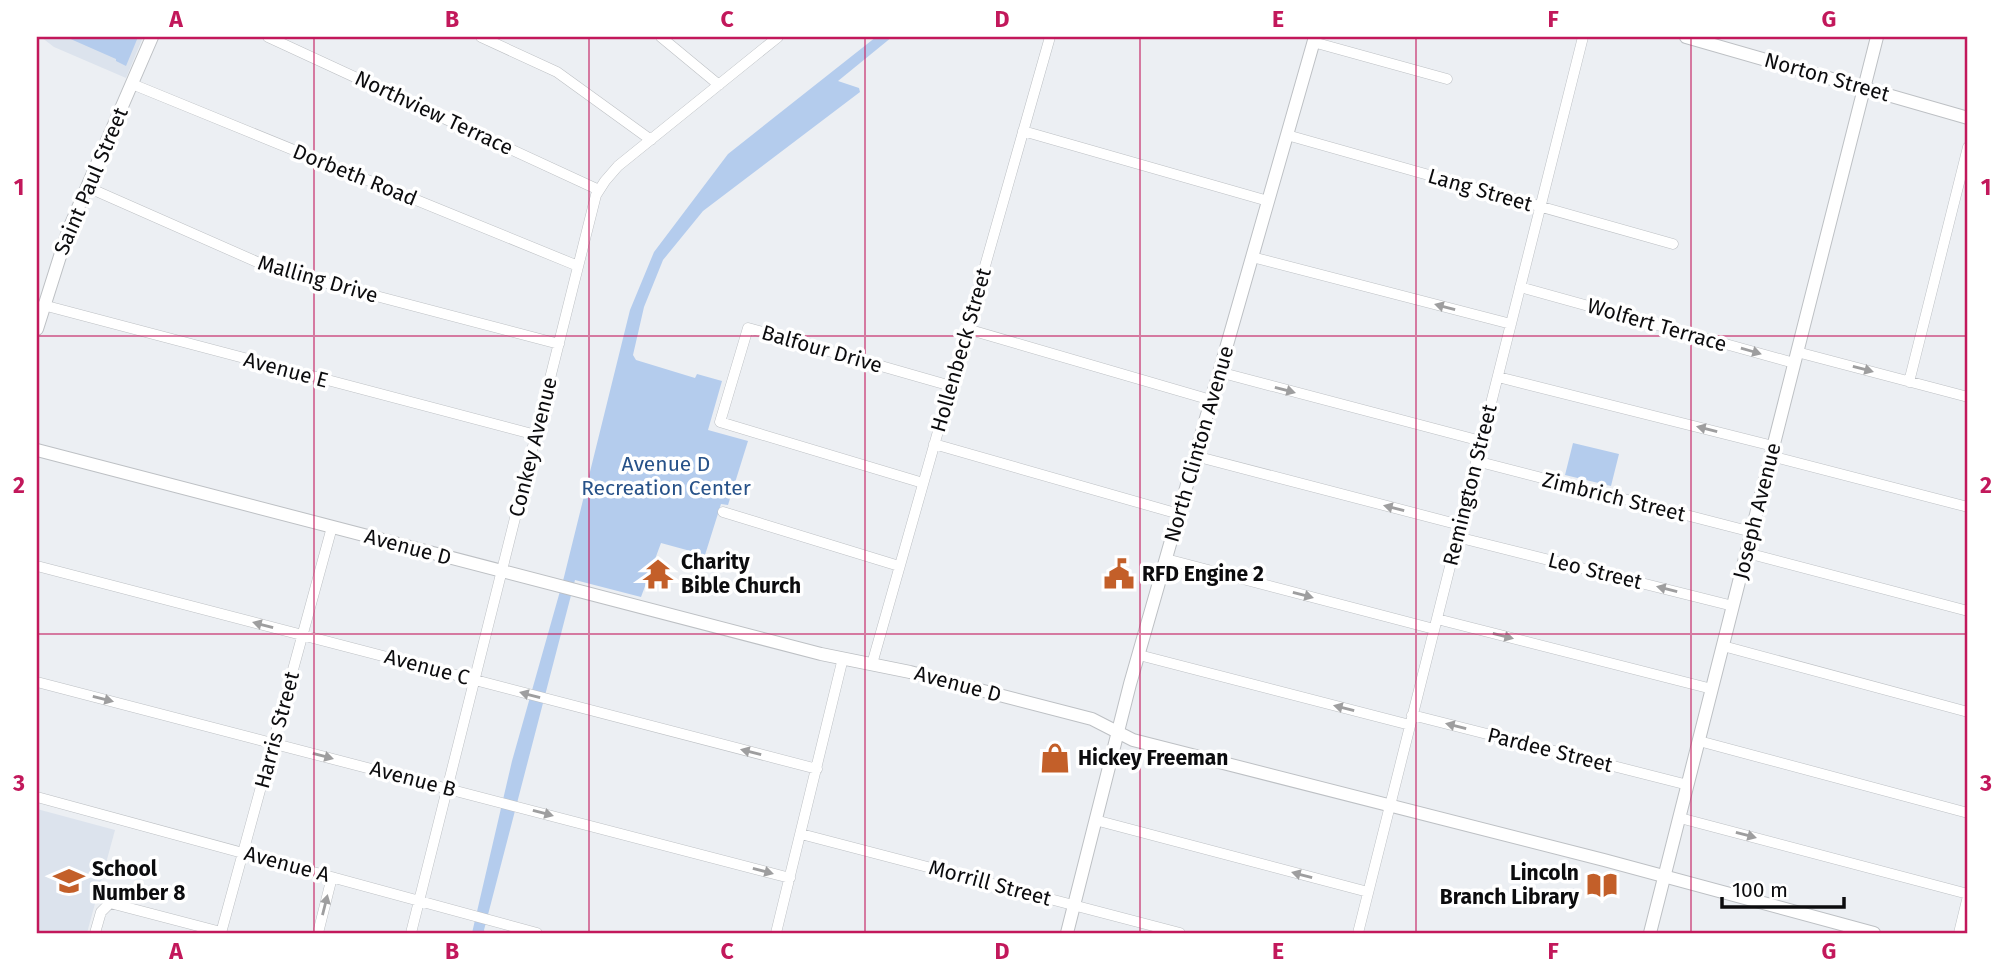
<svg xmlns="http://www.w3.org/2000/svg" width="2005" height="970" viewBox="0 0 2005 970" font-family="'Fira Sans',sans-serif">
<style>
.built{fill:#dce3ed}
.green{fill:#b4cced}
.lines{fill:none;stroke-linecap:round;stroke-linejoin:round}
.minor-casing{stroke:#bdc0c4;stroke-width:11}
.tertiary-casing{stroke:#bdc0c4;stroke-width:14}
.secondary-casing{stroke:#bdc0c4;stroke-width:14}
.minor{stroke:#fff;stroke-width:10}
.tertiary{stroke:#fff;stroke-width:12}
.secondary{stroke:#fff;stroke-width:12}
.oneway{fill:#9e9e9f}
.grid{fill:none;stroke:#c2185b;stroke-width:2;stroke-opacity:0.55}
.labels{text-anchor:middle;dominant-baseline:central;stroke-width:7;stroke-linejoin:round;paint-order:stroke}
.street-label{font-size:21px;fill:#0c0c0e;stroke:#fff}
.park-label{font-size:21px;fill:#265188;stroke:#fff}
.poi-label{font-size:21px;font-weight:bold;fill:#0c0c0e;stroke:#fff;text-anchor:start}
.neatline{fill:none;stroke:#c2185b;stroke-width:2.5}
.grid-label{font-size:23px;text-anchor:middle;font-weight:bold;fill:#c2185b}
</style>
<rect width="100%" height="100%" fill="#eceff3"/>
<!-- built -->
<path class="built" d="M41,37H143L126,78L54,47Z
M37,809L115,830L87,933H37Z"/>
<!-- green -->
<path class="green" d="M66,37H138L126,66L116,61V59Z
M876,37H892L838,81L859,88L860,92L703,211L663,260L644,307L633,355L636,360L695,378L697,374L722,381L708,430L748,441L728,505L721,504L705,555L661,543L641,597L575,580L484,930L485,933H472L512,761L564,577L630,310L654,252L728,154Z
M1573,443L1619,454L1611,486L1565,475Z"/>
<g class="lines">
<!-- minor casing -->
<g class="minor-casing">
<path id="minor" d="M268,37L599,190
M481,37L557,72L651,140
M661,37L719,85
M1313,42L1447,79
M132,84L578,266
M1023,131L1268,201
M1287,135L1673,244
M87,187L273,269L559,344
M1252,257L1511,324
M1520,287L1794,363
M43,305L536,435
M967,329L1211,400
M1797,352L1968,397
M1219,372L1481,441
M1498,377L1773,446
M1909,382L1968,147
M934,444L1179,514
M1195,456L1460,525
M1771,456L1968,507
M1476,461L1752,532
M923,483L720,422L748,328L951,386
M723,512L899,566
M1457,537L1733,606
M1747,553L1968,611
M1166,559L1434,629
M37,566L817,769
M1437,619L1712,689
M1723,646L1968,712
M1139,655L1410,725
M872,664L1050,37
M37,682L790,878
M1412,715L1688,785
M1699,741L1968,813
M37,797L537,933
M1680,818L1968,894
M1095,820L1368,892
M801,834L1180,933
M95,933L101,912L110,903L221,932
M221,933L332,527
M318,933L332,877
M411,933L596,195L605,181L618,166L778,37
M776,933L843,658
M1358,933L1583,37
M1959,933L1968,896"/>
</g>
<!-- tertiary casing -->
<g class="tertiary-casing">
<path id="tertiary" d="M37,450L821,654L910,672L1092,719L1133,740L1604,860L1874,933
M1067,933L1130,684L1315,37"/>
</g>
<!-- secondary casing -->
<g class="secondary-casing">
<path id="secondary" d="M1686,37L1968,118
M37,329L68,231L152,37
M1650,933L1877,37"/>
</g>
<!-- minor -->
<use href="#minor" class="minor"/>
<!-- tertiary -->
<use href="#tertiary" class="tertiary"/>
<!-- secondary -->
<use href="#secondary" class="secondary"/>
</g>
<!-- one-way arrows -->
<defs><path id="oneway-solid" d="M-6-.8H1V-3.2L6.5 0L1 3.2V.8H-6Z" transform="scale(1.75)"/></defs>
<g class="oneway">
<use href="#oneway-solid" transform="translate(1445 307) rotate(-165)"/>
<use href="#oneway-solid" transform="translate(1751 351) rotate(16)"/>
<use href="#oneway-solid" transform="translate(1863 369) rotate(15)"/>
<use href="#oneway-solid" transform="translate(1285 390) rotate(15)"/>
<use href="#oneway-solid" transform="translate(1707 429) rotate(-166)"/>
<use href="#oneway-solid" transform="translate(1394 508) rotate(-166)"/>
<use href="#oneway-solid" transform="translate(1667 589) rotate(-166)"/>
<use href="#oneway-solid" transform="translate(1303 595) rotate(15)"/>
<use href="#oneway-solid" transform="translate(263 625) rotate(-165)"/>
<use href="#oneway-solid" transform="translate(1503 636) rotate(14)"/>
<use href="#oneway-solid" transform="translate(530 695) rotate(-165)"/>
<use href="#oneway-solid" transform="translate(103 699) rotate(14)"/>
<use href="#oneway-solid" transform="translate(1344 708) rotate(-166)"/>
<use href="#oneway-solid" transform="translate(1456 726) rotate(-166)"/>
<use href="#oneway-solid" transform="translate(751 752) rotate(-166)"/>
<use href="#oneway-solid" transform="translate(323 756) rotate(15)"/>
<use href="#oneway-solid" transform="translate(543 813) rotate(15)"/>
<use href="#oneway-solid" transform="translate(1746 835) rotate(15)"/>
<use href="#oneway-solid" transform="translate(763 871) rotate(15)"/>
<use href="#oneway-solid" transform="translate(1302 875) rotate(-165)"/>
<use href="#oneway-solid" transform="translate(325 905) rotate(-76)"/>
</g>
<!-- grid -->
<path class="grid" d="M314,37V933M589,37V933M865,37V933M1140,37V933M1416,37V933M1691,37V933M37,336H1968M37,634H1968"/>
<!-- icons -->
<defs>
<g id="temple-bare" transform="scale(2.415)"><path d="M0-6L5-2H3V0L6.5 2.5H4V6H1.5V3h-3V6H-4V2.5H-6.5L-3 0V-2H-5Z" fill="#c35f29" stroke="#fff" stroke-width="2.5" paint-order="stroke"/></g>
<g id="civic-bare" transform="scale(2.415)"><path d="M-.6-6.5H3V-4.5H.6V-3L4-1V1h2V6H-6V1h2V-1L-.6-3ZM-1.2 2.5V6h2.4V2.5Z" fill="#c35f29" stroke="#fff" stroke-width="2.5" paint-order="stroke"/></g>
<g id="shop-bare" transform="scale(2.415)"><path d="M-5-2.5h2.3a2.7 3.5 0 0 1 5.4 0H5L5.5 6h-11ZM-1.5-2.5h3a1.5 2.3 0 0 0-3 0Z" fill="#c35f29" stroke="#fff" stroke-width="2.5" paint-order="stroke"/></g>
<g id="school-bare" transform="scale(2.415)"><path d="M0-5L7-2L0 1L-7-2ZM-4 1L0 2.5L4 1V4Q0 6-4 4Z" fill="#c35f29" stroke="#fff" stroke-width="2.5" paint-order="stroke"/></g>
<g id="library-bare" transform="scale(2.415)"><path d="M-6-4Q-3-5.5-.7-3.5V5Q-3 3-6 4ZM6-4Q3-5.5 .7-3.5V5Q3 3 6 4Z" fill="#c35f29" stroke="#fff" stroke-width="2.5" paint-order="stroke"/></g>
</defs>
<g fill-rule="evenodd">
<use href="#temple-bare" x="658" y="574"/>
<use href="#civic-bare" x="1119" y="574"/>
<use href="#shop-bare" x="1055" y="758"/>
<use href="#school-bare" x="69" y="881"/>
<use href="#library-bare" x="1602" y="885"/>
</g>
<g class="labels">
<!-- street labels -->
<g class="street-label">
<text transform="translate(1827 77) rotate(16)">Norton Street</text>
<text transform="translate(434 113) rotate(25)">Northview Terrace</text>
<text transform="translate(355 175) rotate(22)">Dorbeth Road</text>
<text transform="translate(91 181) rotate(-67)">Saint Paul Street</text>
<text transform="translate(1480 190) rotate(16)">Lang Street</text>
<text transform="translate(318 279) rotate(16)">Malling Drive</text>
<text transform="translate(1657 325) rotate(16)">Wolfert Terrace</text>
<text transform="translate(822 349) rotate(16)">Balfour Drive</text>
<text transform="translate(961 350) rotate(-74)">Hollenbeck Street</text>
<text transform="translate(286 370) rotate(15)">Avenue E</text>
<text transform="translate(1199 444) rotate(-74)">North Clinton Avenue</text>
<text transform="translate(533 447) rotate(-76)">Conkey Avenue</text>
<text transform="translate(1470 485) rotate(-76)">Remington Street</text>
<text transform="translate(1614 497) rotate(14)">Zimbrich Street</text>
<text transform="translate(1757 511) rotate(-76)">Joseph Avenue</text>
<text transform="translate(408 547) rotate(15)">Avenue D</text>
<text transform="translate(1595 571) rotate(14)">Leo Street</text>
<text transform="translate(427 667) rotate(15)">Avenue C</text>
<text transform="translate(958 684) rotate(15)">Avenue D</text>
<text transform="translate(277 730) rotate(-75)">Harris Street</text>
<text transform="translate(1550 750) rotate(14)">Pardee Street</text>
<text transform="translate(413 779) rotate(15)">Avenue B</text>
<text transform="translate(287 864) rotate(15)">Avenue A</text>
<text transform="translate(990 883) rotate(15)">Morrill Street</text>
</g>
<!-- park labels -->
<g class="park-label">
<text x="666" y="464">Avenue D<tspan x="666" dy="24">Recreation Center</tspan></text>
</g>
<!-- poi labels -->
<g class="poi-label">
<text x="681" y="562">Charity<tspan x="681" dy="24">Bible Church</tspan></text>
<text x="1142" y="574">RFD Engine 2</text>
<text x="1078" y="758">Hickey Freeman</text>
<text x="92" y="869">School<tspan x="92" dy="24">Number 8</tspan></text>
<text x="1579" y="873" text-anchor="end">Lincoln<tspan x="1579" dy="24">Branch Library</tspan></text>
</g>
</g>
<!-- border -->
<rect width="2005" height="970" fill="none" stroke="#ffffff" stroke-width="77"/>
<!-- scale -->
<path d="M1722 897v10h122v-10" fill="none" stroke="#0c0c0e" stroke-width="3.5"/>
<text x="1732" y="897" font-size="21" fill="#0c0c0e" stroke="#ffffff" stroke-width="5" paint-order="stroke">100 m</text>
<rect x="38" y="38" width="1928" height="894" class="neatline"/>
<g class="grid-label">
<text x="176" y="27">A</text>
<text x="452" y="27">B</text>
<text x="727" y="27">C</text>
<text x="1002" y="27">D</text>
<text x="1278" y="27">E</text>
<text x="1553" y="27">F</text>
<text x="1829" y="27">G</text>
<text x="19" y="195">1</text>
<text x="1986" y="195">1</text>
<text x="19" y="493">2</text>
<text x="1986" y="493">2</text>
<text x="19" y="791">3</text>
<text x="1986" y="791">3</text>
<text x="176" y="959">A</text>
<text x="452" y="959">B</text>
<text x="727" y="959">C</text>
<text x="1002" y="959">D</text>
<text x="1278" y="959">E</text>
<text x="1553" y="959">F</text>
<text x="1829" y="959">G</text>
</g>
</svg>
